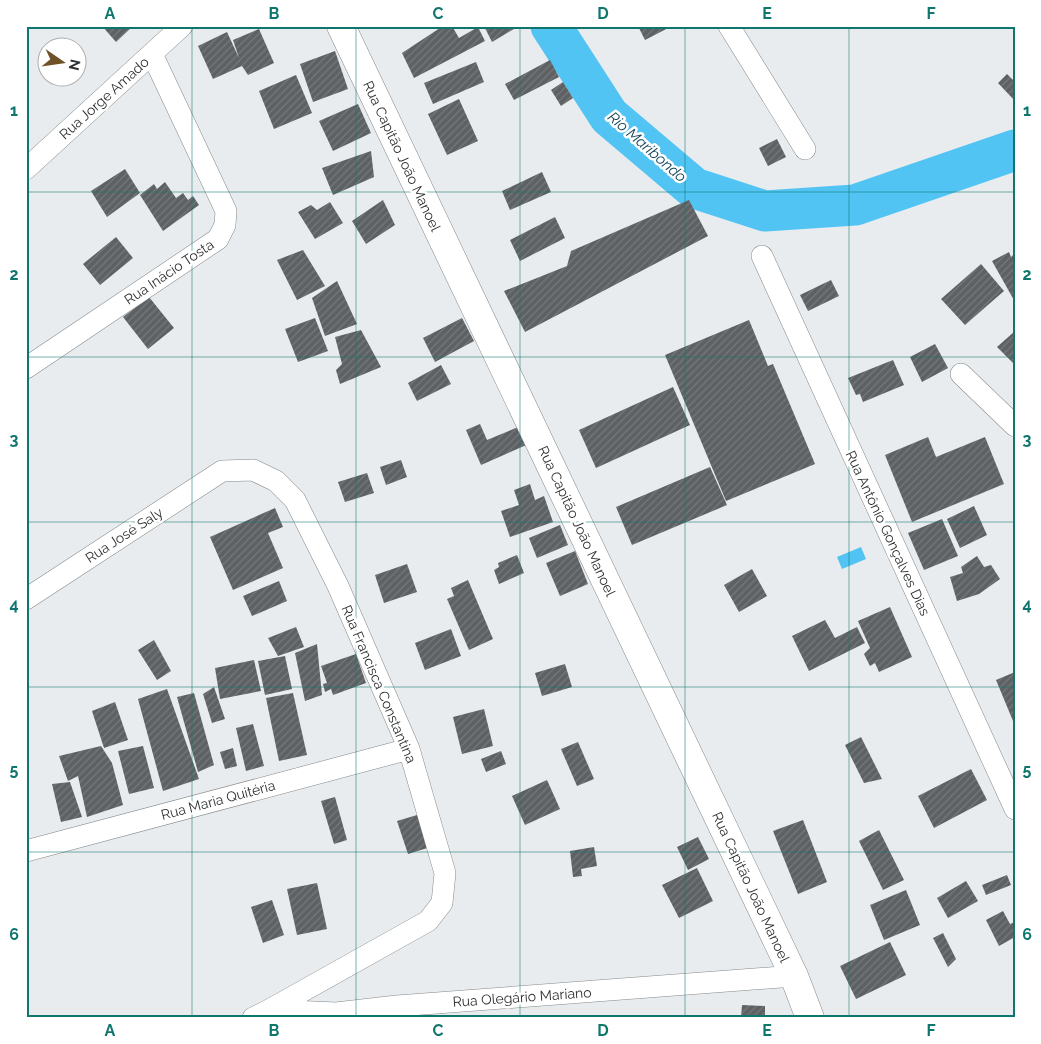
<svg xmlns="http://www.w3.org/2000/svg" width="1041" height="1044" viewBox="0 0 1041 1044" font-family="Raleway,sans-serif">
<style>
.water{fill:#51c4f3}
.lines{fill:none;stroke-linecap:round;stroke-linejoin:round}
.river{stroke:#51c4f3;stroke-width:41}
.building{fill:url(#building-hatch)}
.minor-casing{stroke:#86898b;stroke-width:22}
.secondary-casing{stroke:#86898b;stroke-width:29}
.minor{stroke:#fff;stroke-width:21}
.secondary{stroke:#fff;stroke-width:28}
.grid{fill:none;stroke:#0f766e;stroke-width:1;stroke-opacity:0.55}
.labels{text-anchor:middle;dominant-baseline:central;stroke-width:5;stroke-linejoin:round;paint-order:stroke}
.street-label{font-size:14px;fill:#303132;stroke:#fff}
.water-label{font-size:15px;font-style:italic;fill:#17485b;stroke:#fff}
.neatline{fill:none;stroke:#0f766e;stroke-width:2}
.grid-label{font-size:16px;text-anchor:middle;font-weight:bold;fill:#0f766e}
</style>
<defs>
<pattern id="building-hatch" width="6" height="6" patternUnits="userSpaceOnUse" patternTransform="scale(1.25)"><rect width="6" height="6" fill="#5d6163"/><path d="M-1 1l2-2M0 6l6-6M5 7l2-2" fill="none" stroke="#76797b"/></pattern>
</defs>
<rect width="100%" height="100%" fill="#e8ecee"/>
<!-- water -->
<path class="water" d="M861,547L866,559L842,569L837,557Z"/>
<g class="lines">
<!-- river -->
<path class="river" d="M551,26L609,116L694,188L765,211L855,205L1015,150"/>
</g>
<!-- building -->
<path class="building" d="M102,26H133L116,42Z
M443,26H452L459,38L478,27L485,41L414,78L402,53Z
M484,26H519L492,42Z
M638,26H672L645,40Z
M259,29L274,63L248,75L242,66L213,79L198,46L227,32L239,58L233,40Z
M335,51L348,89L313,102L300,64Z
M550,60L559,77L514,100L505,84Z
M476,62L484,82L433,104L424,83Z
M1007,74L1015,82V101L998,83Z
M296,75L312,113L274,129L259,91Z
M563,82L573,98L561,106L551,90Z
M459,99L478,141L447,155L428,114Z
M358,104L371,133L333,151L319,121Z
M777,139L786,157L768,166L759,148Z
M371,151L374,177L333,195L322,168Z
M125,169L140,193L107,217L91,191Z
M542,172L551,192L510,210L502,191Z
M165,182L176,198L183,193L188,200L193,196L199,205L163,231L140,195L154,184L157,189Z
M383,200L395,225L366,244L352,221Z
M689,200L708,236L525,332L504,291L567,266L571,251Z
M330,202L343,223L315,239L298,212L311,205L317,210Z
M555,217L565,238L520,261L510,240Z
M116,237L133,258L100,285L83,264Z
M303,250L325,286L297,300L277,260Z
M1009,252L1011,257L1015,253V302L992,261Z
M981,264L1004,291L965,325L941,299Z
M831,280L839,296L808,311L800,295Z
M337,281L357,324L325,336L312,298Z
M149,297L174,328L148,349L123,317Z
M315,318L328,351L298,362L285,329Z
M462,318L474,341L435,362L423,338Z
M749,320L768,366L773,364L815,464L726,501L665,355Z
M361,330L381,367L340,384L336,370L342,364L335,337Z
M1015,331V365L997,347Z
M935,344L948,368L922,382L910,357Z
M893,360L904,385L863,402L860,394L856,395L848,378Z
M441,365L451,384L417,401L408,383Z
M673,387L690,425L596,468L579,430Z
M480,424L487,440L523,425L531,443L481,465L466,430Z
M928,437L936,457L985,437L1004,484L912,522L885,455Z
M401,460L407,477L386,485L380,467Z
M710,467L727,505L632,545L616,507Z
M367,473L374,493L345,502L338,482Z
M530,484L535,500L544,496L553,522L510,537L501,511L519,505L514,490Z
M974,506L987,535L960,548L947,519Z
M275,508L283,527L268,533L283,568L233,590L210,537Z
M942,519L958,556L924,570L908,533Z
M560,525L568,545L537,558L529,538Z
M575,551L588,584L560,596L546,563Z
M517,555L524,573L499,584L494,570L499,567L498,563Z
M977,556L984,567L991,565L1000,579L979,594L957,601L950,577L963,573L961,567Z
M407,564L417,592L384,603L375,575Z
M752,569L767,596L739,612L724,585Z
M468,580L493,639L469,650L447,599L454,596L451,588Z
M279,581L287,601L252,616L243,596Z
M890,607L912,657L879,672L875,663L870,666L864,654L870,648L858,621Z
M825,620L835,638L857,627L865,643L809,671L792,636Z
M296,627L304,647L278,656L268,638Z
M451,629L461,656L425,670L415,643Z
M154,640L171,671L157,680L138,650Z
M317,644L322,695L305,701L295,653Z
M356,654L366,683L333,695L331,689L325,692L323,684L327,683L321,666Z
M285,656L292,689L265,695L258,661Z
M254,660L261,691L220,699L215,668Z
M565,664L572,687L542,696L535,673Z
M1015,672V720L1013,721L996,680Z
M214,687L225,719L212,723L203,694Z
M167,689L199,779L163,791L138,699Z
M194,693L214,765L198,772L177,697Z
M293,693L307,755L279,761L266,698Z
M115,702L128,740L104,748L92,711Z
M484,709L493,746L462,754L453,717Z
M253,724L264,766L246,771L236,728Z
M861,737L882,779L864,783L845,745Z
M578,742L594,779L577,786L561,749Z
M101,746L112,763L123,805L87,817L78,776L68,781L59,756Z
M143,746L154,788L129,794L118,751Z
M233,748L237,766L225,769L220,752Z
M501,751L506,764L486,772L481,759Z
M971,769L987,800L934,828L918,796Z
M547,780L560,809L525,825L512,796Z
M70,782L82,817L61,822L52,784Z
M335,797L347,840L334,844L321,801Z
M427,812L437,845L408,854L397,821Z
M803,820L827,882L798,894L773,831Z
M879,830L904,880L883,890L859,841Z
M698,837L709,859L688,870L677,847Z
M594,847L597,866L581,869L582,876L573,877L570,851Z
M697,868L713,901L679,918L662,885Z
M1007,875L1011,885L986,895L982,885Z
M966,881L978,901L948,918L937,898Z
M317,883L327,929L297,935L287,889Z
M906,890L920,925L884,940L870,905Z
M272,900L284,935L263,943L251,907Z
M1003,911L1010,924L1015,922V937L999,946L986,920Z
M943,933L956,959L948,967L933,938Z
M890,942L906,975L856,999L840,966Z
M742,1005L765,1006V1017H741Z"/>
<g class="lines">
<!-- minor casing -->
<g class="minor-casing">
<path id="minor" d="M729,26L805,149
M26,169L182,26
M762,256L1015,809
M26,368L218,239L225,225L226,211L152,54
M961,374L1015,426
M26,599L222,471L253,470L276,481L295,500L338,586L409,749L445,873L442,903L428,921L269,1010L271,1018
M26,851L409,749
M253,1018L269,1010L336,1013L397,1006L794,976"/>
</g>
<!-- secondary casing -->
<g class="secondary-casing">
<path id="secondary" d="M341,26L794,976L810,1018"/>
</g>
<!-- minor -->
<use href="#minor" class="minor"/>
<!-- secondary -->
<use href="#secondary" class="secondary"/>
</g>
<!-- grid -->
<path class="grid" d="M192,26V1018M356,26V1018M520,26V1018M685,26V1018M849,26V1018M26,192H1015M26,357H1015M26,522H1015M26,687H1015M26,852H1015"/>
<g class="labels">
<!-- street labels -->
<g class="street-label">
<text transform="translate(104 98) rotate(-42)">Rua Jorge Amado</text>
<text transform="translate(402 156) rotate(65)">Rua Capitão João Manoel</text>
<text transform="translate(169 272) rotate(-34)">Rua Inácio Tosta</text>
<text transform="translate(577 521) rotate(65)">Rua Capitão João Manoel</text>
<text transform="translate(888 533) rotate(65)">Rua Antônio Gonçalves Dias</text>
<text transform="translate(124 535) rotate(-33)">Rua José Saly</text>
<text transform="translate(379 684) rotate(67)">Rua Francisca Constantina</text>
<text transform="translate(218 800) rotate(-15)">Rua Maria Quitéria</text>
<text transform="translate(751 887) rotate(65)">Rua Capitão João Manoel</text>
<text transform="translate(522 997) rotate(-4)">Rua Olegário Mariano</text>
</g>
<!-- water labels -->
<g class="water-label">
<text transform="translate(647 147) rotate(41)">Rio Maribondo</text>
</g>
</g>
<!-- border -->
<rect width="1041" height="1044" fill="none" stroke="#ffffff" stroke-width="55"/>
<!-- north arrow -->
<g transform="translate(62 62) rotate(103)"><circle r="24" fill="#ffffff" stroke="#acadad"/>
<path d="M0-4L9 19L0 12L-9 19Z" fill="#715127"/>
<text y="-8" font-size="14" font-weight="bold" text-anchor="middle" fill="#303132">N</text>
</g>
<rect x="28" y="28" width="986" height="988" class="neatline"/>
<g class="grid-label">
<text x="110" y="19">A</text>
<text x="274" y="19">B</text>
<text x="438" y="19">C</text>
<text x="603" y="19">D</text>
<text x="767" y="19">E</text>
<text x="931" y="19">F</text>
<text x="14" y="116">1</text>
<text x="1027" y="116">1</text>
<text x="14" y="280">2</text>
<text x="1027" y="280">2</text>
<text x="14" y="445">3</text>
<text x="1027" y="445">3</text>
<text x="14" y="610">4</text>
<text x="1027" y="610">4</text>
<text x="14" y="775">5</text>
<text x="1027" y="775">5</text>
<text x="14" y="940">6</text>
<text x="1027" y="940">6</text>
<text x="110" y="1036">A</text>
<text x="274" y="1036">B</text>
<text x="438" y="1036">C</text>
<text x="603" y="1036">D</text>
<text x="767" y="1036">E</text>
<text x="931" y="1036">F</text>
</g>
</svg>
